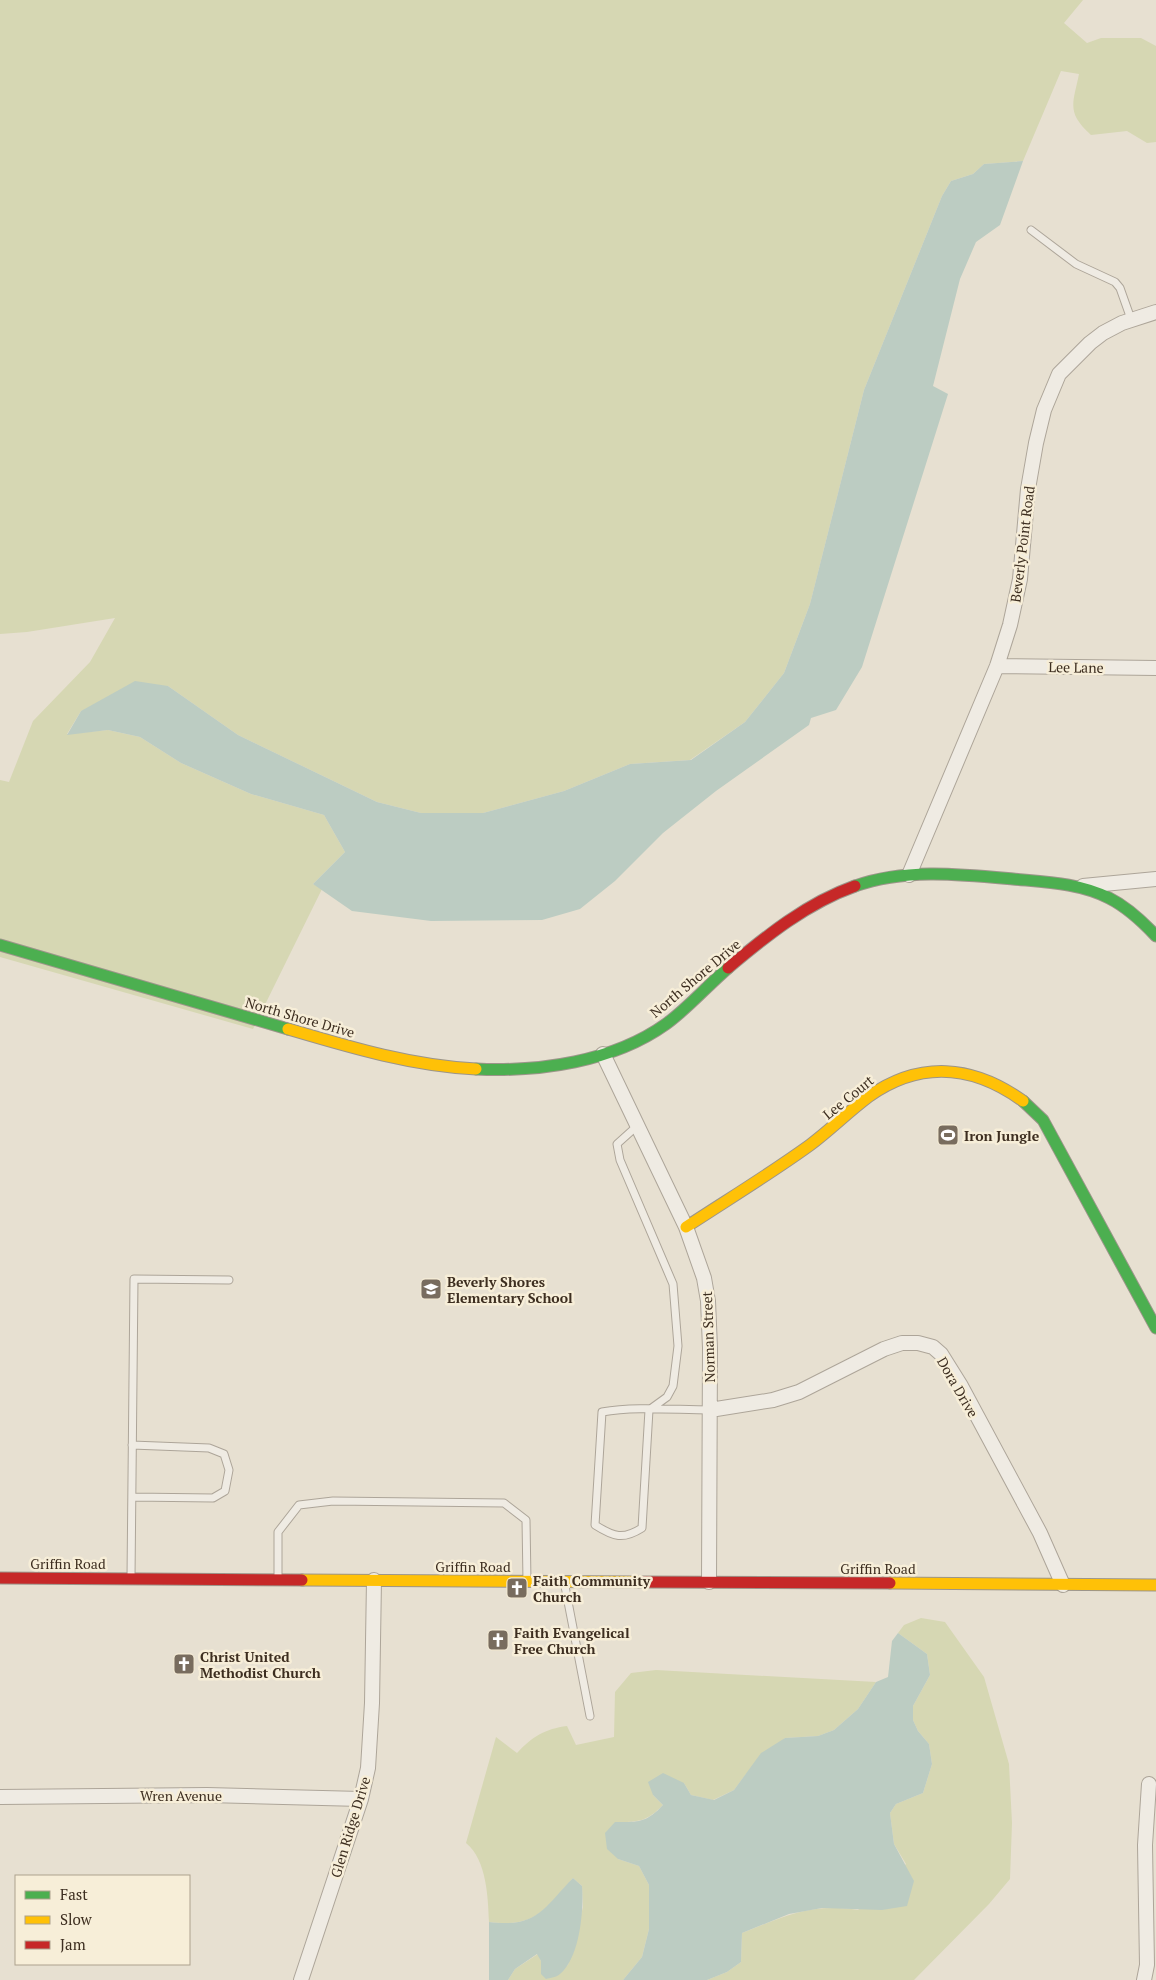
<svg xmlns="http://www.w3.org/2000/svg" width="1156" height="1980" viewBox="0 0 1156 1980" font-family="'PT Serif',serif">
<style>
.green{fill:#d6d7b3}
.water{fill:#bcccc2}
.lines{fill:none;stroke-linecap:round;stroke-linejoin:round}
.lane-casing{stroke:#ada599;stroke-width:9}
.street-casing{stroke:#ada599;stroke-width:16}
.fast-casing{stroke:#9c958a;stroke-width:13}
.slow-casing{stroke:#9c958a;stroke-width:13}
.jam-casing{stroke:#9c958a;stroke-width:13}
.lane{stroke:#efebe3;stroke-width:7}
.street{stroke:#efebe3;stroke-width:14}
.fast{stroke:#4caf50;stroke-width:11}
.slow{stroke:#ffc107;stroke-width:11}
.jam{stroke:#c62828;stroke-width:11}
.labels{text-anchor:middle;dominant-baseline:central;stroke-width:5;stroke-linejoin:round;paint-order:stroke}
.street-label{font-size:14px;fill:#3d2e20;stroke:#f7eed8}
.poi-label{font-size:14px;font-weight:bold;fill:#3d2e20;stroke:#f7eed8;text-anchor:start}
</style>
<rect width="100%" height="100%" fill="#e7e0d1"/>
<!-- green -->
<path class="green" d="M0,0H1083L1064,23L1087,43L1101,38H1141L1156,46V142L1147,143L1127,131L1091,135C1066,112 1073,104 1079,74L1061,71L1023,161L984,164L973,174L951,181L942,196L864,390L810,604L784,673L745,722L690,760L630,764L564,791L483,813H421L377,802L238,735L168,686L81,711L67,734L108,730L140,737L181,763L251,794L324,815L345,852L313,884L322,889L253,1029L0,957V780L9,782L33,721L90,662L115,618L27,632L0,634Z
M921,1618L945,1622L984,1677L1009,1764L1012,1823L1010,1879L989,1904L914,1980H707L727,1972L741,1962L742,1933C786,1916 810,1903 858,1910L906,1864L894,1844L890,1813L896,1804L923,1793L932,1764L929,1744L918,1731L913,1720V1706L930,1675L927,1654L898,1633L904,1625Z
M656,1670L876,1682L858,1709L834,1730L818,1736L785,1738L746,1774L734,1790L713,1800L691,1795L684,1783L653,1795L663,1805C646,1822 639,1822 615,1822L618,1859L639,1866L649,1885V1929L642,1957L623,1980H508L515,1969L538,1954L541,1961V1974L568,1965L583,1907L582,1886L573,1878C545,1910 535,1928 489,1922C488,1898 487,1860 466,1843L496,1737L517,1753C533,1736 545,1729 567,1726L576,1745L614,1737L615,1692L631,1673Z"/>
<!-- water -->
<path class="water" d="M1023,161L1000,225L976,242L960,279L933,386L948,394L862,667L836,710L811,718L809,725L716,791L663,833L615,881L580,909L542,920L431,921L352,911L313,884L345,852L324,815L251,794L181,763L140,737L108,730L67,735L81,711L135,681L168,686L238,735L377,802L421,813H483L564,791L630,764L691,760L745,722L784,673L810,604L864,390L942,196L951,181L973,174L984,164Z
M898,1633L927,1654L930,1675L913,1706V1720L918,1731L929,1744L932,1764L923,1793L896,1804L890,1813L894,1844L914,1881L907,1906L882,1910L822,1908L789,1914L742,1933L741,1962L727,1972L707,1980H623L642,1957L649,1929V1885L639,1866L618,1859L607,1849L605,1833L615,1822C639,1822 646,1823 663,1805L653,1795L648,1782L663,1773L684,1783L691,1795L714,1800L734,1790L761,1753L785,1738L818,1736L834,1730L858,1709L876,1682L888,1677L892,1641Z
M573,1878L582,1886C584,1909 580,1958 560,1974C557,1977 550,1978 546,1979L541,1974V1961L537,1954L515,1969L508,1980H489V1922C537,1928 543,1909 573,1878Z"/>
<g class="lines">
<!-- lane casing -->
<g class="lane-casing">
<path id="lane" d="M1031,230L1076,264L1115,282L1120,288L1131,319
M637,1126L617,1144L620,1160L673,1284L678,1346L673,1386L667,1397L649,1410L642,1528C623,1540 614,1537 595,1525L602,1412C636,1406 675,1410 710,1410
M132,1497L213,1498L225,1491L229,1470L224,1454L209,1448L132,1445
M131,1578L134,1279L229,1280
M278,1578V1532L299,1505L333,1501L504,1503L526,1520L527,1581
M564,1581L590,1716"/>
</g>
<!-- street casing -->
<g class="street-casing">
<path id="street" d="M997,666L1156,668
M909,875L997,666L1010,625L1020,579L1028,489L1036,443L1044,410L1059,374L1090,343L1103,333L1122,323L1156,312
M1083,886L1156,879
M603,1054L686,1227L704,1278L708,1301L710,1348L709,1582
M710,1410L773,1400L799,1392L884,1349L902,1343H918L933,1347L941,1354L961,1386L1040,1533L1063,1585
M0,1797L207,1795L361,1799
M301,1980L361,1799L368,1768L372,1703L374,1580
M1144,1980L1147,1965L1145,1845L1149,1784"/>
</g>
<!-- fast casing -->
<g class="fast-casing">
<path id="fast" d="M855,886C905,868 960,874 1013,879C1045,882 1080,883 1109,898C1127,907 1142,921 1156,936
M0,945L288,1029
M476,1069C539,1072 613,1062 666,1024C688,1008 707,986 728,968
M1023,1101L1043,1120L1156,1328"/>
</g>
<!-- slow casing -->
<g class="slow-casing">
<path id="slow" d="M288,1029C349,1047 412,1066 476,1069
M686,1227C727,1200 770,1174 810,1145C830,1130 848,1112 868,1097C920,1060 973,1065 1023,1101
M302,1580L640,1582
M890,1583L1156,1585"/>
</g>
<!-- jam casing -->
<g class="jam-casing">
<path id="jam" d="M728,968C766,936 807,903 855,886
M0,1578L302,1580
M640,1582L890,1583"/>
</g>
<!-- lane -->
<use href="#lane" class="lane"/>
<!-- street -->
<use href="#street" class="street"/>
<!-- fast -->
<use href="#fast" class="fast"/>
<!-- slow -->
<use href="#slow" class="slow"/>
<!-- jam -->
<use href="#jam" class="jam"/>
</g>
<!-- icons -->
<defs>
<g id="stadium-square" transform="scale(1.125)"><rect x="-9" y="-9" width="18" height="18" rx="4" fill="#786c5e" stroke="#f7eed8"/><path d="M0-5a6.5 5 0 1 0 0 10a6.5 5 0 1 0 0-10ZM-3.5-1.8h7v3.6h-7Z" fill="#fff"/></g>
<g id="school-square" transform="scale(1.125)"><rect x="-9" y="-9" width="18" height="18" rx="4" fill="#786c5e" stroke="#f7eed8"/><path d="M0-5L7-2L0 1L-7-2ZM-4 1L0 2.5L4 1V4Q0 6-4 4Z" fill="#fff"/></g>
<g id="church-square" transform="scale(1.125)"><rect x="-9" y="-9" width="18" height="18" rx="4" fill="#786c5e" stroke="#f7eed8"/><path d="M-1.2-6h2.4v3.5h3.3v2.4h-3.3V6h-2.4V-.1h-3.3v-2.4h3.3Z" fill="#fff"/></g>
</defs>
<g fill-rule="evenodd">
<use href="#stadium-square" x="948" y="1135"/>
<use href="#school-square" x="431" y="1289"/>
<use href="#church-square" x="517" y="1588"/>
<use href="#church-square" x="498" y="1640"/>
<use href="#church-square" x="184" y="1664"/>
</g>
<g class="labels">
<!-- street labels -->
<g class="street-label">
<text transform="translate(1022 544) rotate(-83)">Beverly Point Road</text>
<text transform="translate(1076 667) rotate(1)">Lee Lane</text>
<text transform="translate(695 978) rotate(-40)">North Shore Drive</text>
<text transform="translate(300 1017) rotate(16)">North Shore Drive</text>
<text transform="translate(848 1097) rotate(-39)">Lee Court</text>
<text transform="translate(708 1337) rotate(-92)">Norman Street</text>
<text transform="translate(958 1387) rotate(60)">Dora Drive</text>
<text x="68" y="1563">Griffin Road</text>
<text x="473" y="1566">Griffin Road</text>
<text x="878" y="1568">Griffin Road</text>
<text x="181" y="1795">Wren Avenue</text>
<text transform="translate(350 1827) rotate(-73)">Glen Ridge Drive</text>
</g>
<!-- poi labels -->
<g class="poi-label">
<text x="964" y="1135">Iron Jungle</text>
<text x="447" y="1281">Beverly Shores<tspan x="447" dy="16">Elementary School</tspan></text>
<text x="533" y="1580">Faith Community<tspan x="533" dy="16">Church</tspan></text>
<text x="514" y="1632">Faith Evangelical<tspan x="514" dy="16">Free Church</tspan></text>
<text x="200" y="1656">Christ United<tspan x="200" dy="16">Methodist Church</tspan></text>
</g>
</g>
<!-- legend -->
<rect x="15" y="1875" width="175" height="90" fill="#f7eed8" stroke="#ada18e"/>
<rect x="25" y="1891" width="25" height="8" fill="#4caf50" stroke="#ada18e"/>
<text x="60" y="1900" font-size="15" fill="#3d2e20">Fast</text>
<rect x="25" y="1916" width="25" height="8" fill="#ffc107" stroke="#ada18e"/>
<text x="60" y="1925" font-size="15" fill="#3d2e20">Slow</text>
<rect x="25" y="1941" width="25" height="8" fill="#c62828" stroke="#ada18e"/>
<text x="60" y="1950" font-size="15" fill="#3d2e20">Jam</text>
</svg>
